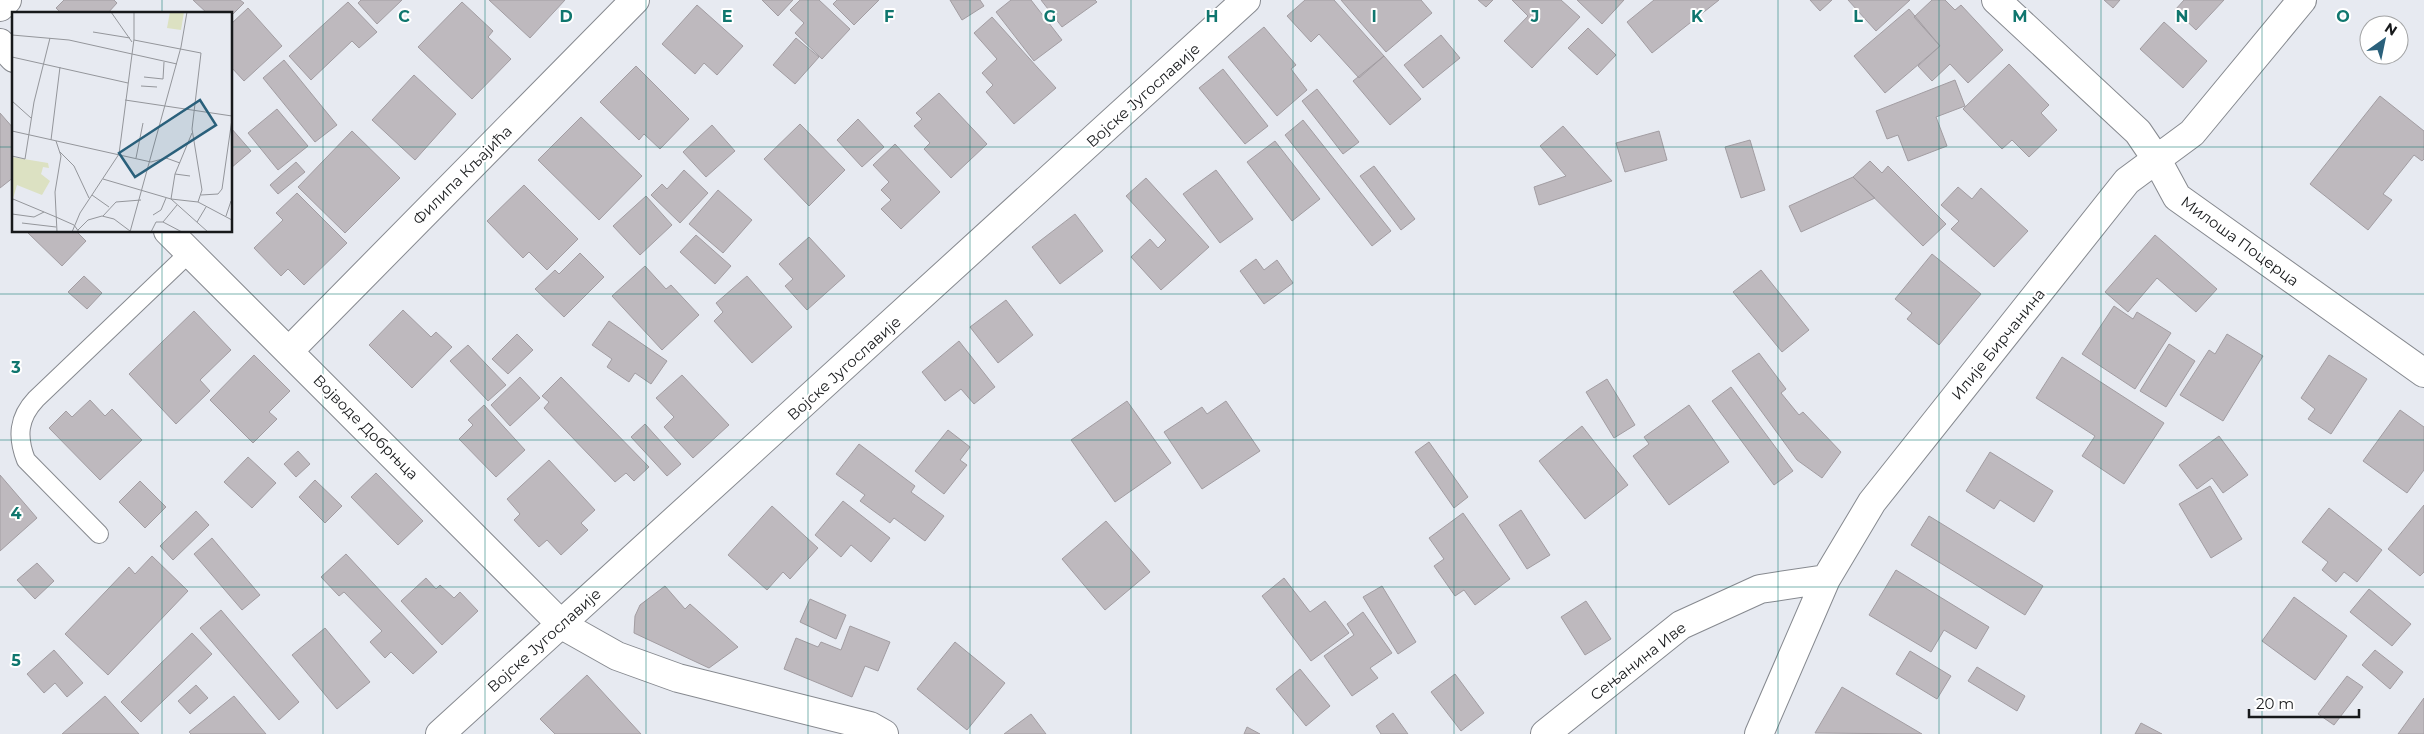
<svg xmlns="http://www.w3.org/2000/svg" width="2424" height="734" viewBox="0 0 2424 734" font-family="Montserrat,sans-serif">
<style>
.building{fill:#beb9be;stroke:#a29da2}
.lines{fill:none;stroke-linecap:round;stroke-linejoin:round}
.lane-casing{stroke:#86898f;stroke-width:20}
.street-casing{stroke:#86898f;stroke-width:30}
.secondary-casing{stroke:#86898f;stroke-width:30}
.lane{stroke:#fff;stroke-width:18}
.street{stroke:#fff;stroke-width:28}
.secondary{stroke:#fff;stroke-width:28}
.grid{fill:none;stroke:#0f766e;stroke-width:1;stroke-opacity:0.55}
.labels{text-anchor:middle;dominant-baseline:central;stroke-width:4;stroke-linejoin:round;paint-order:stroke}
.street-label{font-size:15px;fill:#17191b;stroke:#fff}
.inset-road{fill:none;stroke:#94969b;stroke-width:1}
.view{fill:#2a607b;fill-opacity:0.15;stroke:#2a607b;stroke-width:2.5}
.inset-edge{fill:none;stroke:#17191b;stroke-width:2.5}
.grid-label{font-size:16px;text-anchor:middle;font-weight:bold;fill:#0f766e;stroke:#fff;stroke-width:4;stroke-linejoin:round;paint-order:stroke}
</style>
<rect width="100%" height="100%" fill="#e7eaf1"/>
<!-- building -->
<path class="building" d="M64,0H114L117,3L107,14H62L56,8Z
M193,0H240L244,3L231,16V14H208Z
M361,0H402L377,24L358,3Z
M489,0H565L530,38Z
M762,0H793L778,16Z
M800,0H819L850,29L822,59L795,33L804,23L790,10Z
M837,0H879L854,25L833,4Z
M950,0H980L984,6L962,20Z
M1011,0H1031L1062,40L1034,61L996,12Z
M1041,0H1095L1097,2L1062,27Z
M1305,0H1334L1384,56L1359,78L1319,34L1311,42L1287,16Z
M1341,0H1421L1432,13L1386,52Z
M1478,0H1493L1486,7Z
M1512,0H1561L1580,17L1532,68L1504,41L1528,16Z
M1577,0H1624L1602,24Z
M1654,0H1719L1652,53L1627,22Z
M1810,0H1832L1820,11Z
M1848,0H1910L1876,31Z
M1932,0H1945L1955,10L1961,5L2003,50L1968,83L1950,64L1932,81L1918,66L1940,46L1914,17Z
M2104,0H2120L2113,8Z
M2184,0H2224L2196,30L2175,10Z
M348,2L377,32L359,48L352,41L311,80L289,56Z
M462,2L493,31L488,37L511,59L472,99L418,47Z
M697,5L743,46L717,75L704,63L695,74L662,44Z
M248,8L282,46L244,81L231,67V24Z
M1909,9L1940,46L1885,93L1854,56Z
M992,17L1056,88L1014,124L986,92L993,85L982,73L997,59L974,33Z
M2164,22L2207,61L2183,88L2140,49Z
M1264,27L1296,65L1291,69L1307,90L1277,116L1228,57Z
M1588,28L1616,55L1597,75L1568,48Z
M1441,35L1460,58L1423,88L1404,65Z
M796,38L819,57L795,84L773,65Z
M1384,56L1421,99L1390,125L1353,81Z
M284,60L337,125L315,142L263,78Z
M2009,64L2049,105L2041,113L2057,130L2029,157L2012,140L2002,149L1963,109Z
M636,66L689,119L660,149L644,134L639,140L600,102Z
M1223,69L1268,126L1245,144L1199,88Z
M414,75L456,114L415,160L372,120Z
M1955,80L1965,106L1936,117L1947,146L1908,161L1898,135L1887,139L1876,111Z
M1317,89L1359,142L1343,154L1302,101Z
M939,93L987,144L951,178L924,149L930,143L914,126L922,119L916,113Z
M2380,96L2424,131V159L2422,161L2414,155L2383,194L2392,200L2368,230L2310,184Z
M277,109L308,146L278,170L248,133Z
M0,113L14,129V177L0,188Z
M581,117L642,176L599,220L538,160Z
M858,119L884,147L862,167L837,140Z
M1303,120L1391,231L1372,246L1285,135Z
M800,124L845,170L809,206L764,159Z
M712,125L735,151L706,177L683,152Z
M1563,126L1612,181L1539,205L1534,187L1566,176L1540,146Z
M231,128L251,151L231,168Z
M352,131L400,178L345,233L298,187Z
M1659,131L1667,160L1625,172L1616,143Z
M1750,140L1765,190L1741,198L1725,147Z
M1275,141L1320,199L1292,221L1247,162Z
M895,144L940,192L901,229L881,209L891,200L881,190L889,182L873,165Z
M1870,161L1882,173L1888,166L1946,224L1923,246L1853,177Z
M296,162L305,172L278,194L270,185Z
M1374,166L1415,219L1401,230L1360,176Z
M684,170L708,193L680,223L651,195L662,184L667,189Z
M1216,170L1253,219L1220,243L1183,194Z
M1853,177L1875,198L1801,232L1789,206Z
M1146,178L1209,247L1161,290L1131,257L1150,239L1158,248L1166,240L1126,196Z
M524,185L578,239L547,270L529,252L523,258L487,221Z
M1958,187L1972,199L1981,188L2028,231L1994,267L1951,229L1959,221L1941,205Z
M718,190L752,220L723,253L689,224Z
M297,193L347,243L304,285L288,269L281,276L254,248L283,220L276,213Z
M646,196L672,225L640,255L613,226Z
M1075,214L1103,251L1060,284L1032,247Z
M26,231H79L78,233L86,241L62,266Z
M696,235L731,266L715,284L680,252Z
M2155,235L2217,289L2196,312L2157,278L2128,312L2105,292Z
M809,237L845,276L807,310L785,286L793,279L779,264Z
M580,253L604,277L564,317L535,289L555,270L559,274Z
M1932,254L1981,294L1939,345L1907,319L1912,313L1895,299Z
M1256,259L1264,270L1277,260L1293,283L1264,304L1240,271Z
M645,266L666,289L671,285L699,315L662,350L612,296Z
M1761,270L1809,330L1782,352L1733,292Z
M84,276L102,293L87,309L68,292Z
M747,276L792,327L752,363L714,321L723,312L716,303Z
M1006,300L1033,335L998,363L970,327Z
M2114,306L2133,319L2137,312L2171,333L2135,389L2082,354Z
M403,310L431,337L436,332L452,347L412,388L369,345Z
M194,311L231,350L200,380L210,391L176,424L129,374Z
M609,321L667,361L651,384L635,373L629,382L607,367L612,359L592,345Z
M517,334L533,350L508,374L492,359Z
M2227,334L2263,356L2223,421L2180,395L2209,350L2215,354Z
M959,341L995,387L974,404L961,389L945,401L922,372Z
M2169,344L2195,361L2166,407L2140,391Z
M468,345L506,385L488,401L450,361Z
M1759,353L1786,389L1781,393L1799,415L1803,412L1841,452L1822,478L1797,460L1732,371Z
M254,355L290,391L269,412L277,419L253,443L210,400Z
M2329,355L2367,379L2331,434L2308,419L2315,409L2301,398Z
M2062,357L2164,423L2124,484L2082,456L2095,436L2036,398Z
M682,375L729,425L693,458L664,427L674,417L656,398Z
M520,377L540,398L510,426L491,405Z
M561,377L649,467L634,481L626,473L615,482L544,408L549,402L542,396Z
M1607,379L1635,425L1614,438L1586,392Z
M1731,387L1793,471L1774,485L1712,401Z
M90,400L105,416L112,409L142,440L100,480L49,428L66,411L72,417Z
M1127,401L1171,463L1115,502L1071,440Z
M1226,401L1260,451L1202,489L1164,432L1202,407L1207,414Z
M484,405L525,450L496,477L459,439L473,425L468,420Z
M1689,405L1729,462L1669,505L1633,456L1649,444L1644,437Z
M2400,410L2424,427V470L2407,493L2363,461Z
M645,424L681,464L667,476L631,437Z
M1582,426L1628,485L1585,519L1539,461Z
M948,430L970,447L960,460L967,465L944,494L915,471Z
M2219,436L2248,475L2223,493L2212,478L2197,489L2179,465Z
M1429,442L1468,497L1454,508L1415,452Z
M859,444L915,486L911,492L944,516L925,541L894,518L890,523L860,501L865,495L836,474Z
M298,451L310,464L296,477L284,464Z
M1990,452L2053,491L2034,522L2000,500L1994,509L1966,491Z
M248,457L276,483L252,508L224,482Z
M549,460L595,510L581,523L588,530L561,555L547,540L539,547L514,520L520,514L507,499Z
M376,473L423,521L398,545L351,497Z
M0,475L37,518L0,551Z
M315,480L342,506L325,523L299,497Z
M140,481L166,507L145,528L119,502Z
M2210,486L2242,539L2211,558L2179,504Z
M843,501L890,538L871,562L851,545L841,557L815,535Z
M2424,505V572L2420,576L2388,549Z
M772,506L818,548L790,579L783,572L767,590L728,555Z
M2329,508L2382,550L2357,582L2344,572L2336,582L2322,570L2328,562L2302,542Z
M1521,510L1550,555L1527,569L1499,525Z
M196,511L209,525L173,560L160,546Z
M1463,513L1510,579L1475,605L1464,590L1455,596L1434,566L1444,559L1429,538Z
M1929,516L2043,586L2025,615L1911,545Z
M1106,521L1150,572L1105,610L1062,559Z
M212,538L260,595L242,610L194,554Z
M346,554L437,652L413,674L391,652L385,658L370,642L382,631L344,592L339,596L321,577Z
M152,556L188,591L108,675L65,634L129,567L135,574Z
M37,563L54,581L35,599L17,580Z
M1896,570L1989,627L1976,649L1944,630L1931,652L1869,615Z
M426,578L436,589L440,585L454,598L460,592L478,611L442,645L401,601Z
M1284,578L1310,612L1325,601L1349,633L1311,661L1262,596Z
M665,586L685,609L690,604L738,647L709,668L634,633L635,616L640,605Z
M1382,586L1416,642L1398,654L1363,597Z
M2369,589L2411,624L2392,646L2350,612Z
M2294,597L2347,636L2315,680L2262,641Z
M810,599L846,615L836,639L800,622Z
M1586,601L1611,639L1585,655L1561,617Z
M221,610L299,702L279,720L200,628Z
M1363,612L1392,653L1370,668L1378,678L1352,696L1324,656L1354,635L1347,624Z
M850,626L890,642L878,671L865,666L852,697L784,669L796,638L818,647L821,642L841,650Z
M325,628L370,682L337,709L292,655Z
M192,633L212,654L141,722L121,702Z
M955,642L1005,683L967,730L917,689Z
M54,650L83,683L67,697L55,683L44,693L27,674Z
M2375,650L2403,672L2390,689L2362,665Z
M1910,651L1951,676L1937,699L1896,674Z
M1977,667L2025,696L2017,711L1968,681Z
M1300,669L1330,706L1306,726L1276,689Z
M1455,674L1484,713L1461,731L1431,692Z
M587,675L641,734H555L540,719Z
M2347,676L2363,687L2334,725L2318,714Z
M196,685L208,698L190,714L178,701Z
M1842,687L1922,734L1815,733Z
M105,696L139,734H62Z
M234,696L266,734H191L189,732Z
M2424,698V734H2398Z
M1393,713L1408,734H1381L1376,726Z
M1031,714L1046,734H1004Z
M2141,723L2162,734H2135Z
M1247,727L1260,734H1244Z"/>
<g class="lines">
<!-- lane casing -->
<g class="lane-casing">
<path id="lane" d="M99,534L26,460C17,437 18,418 36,399L188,254"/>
</g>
<!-- street casing -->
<g class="street-casing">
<path id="street" d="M1996,0L2138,132L2157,160L2177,197L2424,373
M0,7L7,0
M0,43L14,58
M168,231L562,625L617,656L678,678L870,726L884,734
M289,351L635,0
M1545,734L1681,625L1760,589L1826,579
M1759,734L1826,579L1872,502L2127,181L2192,133L2302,0"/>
</g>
<!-- secondary casing -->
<g class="secondary-casing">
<path id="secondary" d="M440,734L1246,0"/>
</g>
<!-- lane -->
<use href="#lane" class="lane"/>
<!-- street -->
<use href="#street" class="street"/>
<!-- secondary -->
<use href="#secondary" class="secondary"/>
</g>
<!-- grid -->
<path class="grid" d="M162,0V14M323,0V734M485,0V734M646,0V734M808,0V734M970,0V734M1131,0V734M1293,0V734M1454,0V734M1616,0V734M1778,0V734M1939,0V734M2101,0V734M2262,0V734M0,147H14M231,147H2424M162,231V734M0,294H2424M0,440H2424M0,587H2424"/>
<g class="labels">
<!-- street labels -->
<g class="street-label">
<text transform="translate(1143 95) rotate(-42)">Војске Југославије</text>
<text transform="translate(462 175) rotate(-45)">Филипа Кљајића</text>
<text transform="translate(2240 241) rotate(36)">Милоша Поцерца</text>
<text transform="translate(1998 344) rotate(-51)">Илије Бирчанина</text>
<text transform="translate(844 368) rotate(-42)">Војске Југославије</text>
<text transform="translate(366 427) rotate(45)">Војводе Добрњца</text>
<text transform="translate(544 640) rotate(-42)">Војске Југославије</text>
<text transform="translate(1638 661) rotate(-38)">Сењанина Иве</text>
</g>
</g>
<!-- overview -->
<g transform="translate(12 12)">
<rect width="220" height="220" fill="#e7eaf1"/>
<path d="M158,0H172L169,18L155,16ZM0,145L36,151L37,156L31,155L30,159L29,162L38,169L30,183L5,173L0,190Z" fill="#dce1c2"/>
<path class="inset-road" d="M99,0L120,30M81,20L118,26M0,23L57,28L165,52M122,28L189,41L180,117L190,178L186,190M0,45L116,71M132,65L151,67L152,50M129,74L145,75M113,88L220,104M0,89L19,106M0,119L139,150L154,146L168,151M180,121L163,162L159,187L196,220M39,128L48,55M44,129L49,144L43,180L45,220M48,140L62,154L77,186M0,144L13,147L22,90L38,26M124,146L131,111M163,162L178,164M91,167L159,187L186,190L220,208M80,183L97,195M189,183L206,182L210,177L220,107M0,191L1,187L44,205L62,213L67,220M0,202L22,205L32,200M141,203L149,198L154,186M91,204L104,190L129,188M214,204L219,189M151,210L170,220M185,210L194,195M10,211L44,215M66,218L76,208L90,204L102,207L118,219M60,220L68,201L107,142L122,27V0M118,220L169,35L175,0M139,220L144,210H151L165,193"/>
<path class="view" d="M188,88L204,113L123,165L107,141Z"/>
<rect width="220" height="220" class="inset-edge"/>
</g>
<g class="grid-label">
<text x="404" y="22">C</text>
<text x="566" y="22">D</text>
<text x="727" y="22">E</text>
<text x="889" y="22">F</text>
<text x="1050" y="22">G</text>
<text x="1212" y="22">H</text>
<text x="1374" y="22">I</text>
<text x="1535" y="22">J</text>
<text x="1697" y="22">K</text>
<text x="1858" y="22">L</text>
<text x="2020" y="22">M</text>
<text x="2182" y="22">N</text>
<text x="2343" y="22">O</text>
<text x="16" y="373">3</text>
<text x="16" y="519">4</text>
<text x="16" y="666">5</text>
</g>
<!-- north arrow -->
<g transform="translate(2384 40) rotate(33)"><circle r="24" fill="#ffffff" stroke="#a2a3a4"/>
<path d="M0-4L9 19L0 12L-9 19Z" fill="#2a607b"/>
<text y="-8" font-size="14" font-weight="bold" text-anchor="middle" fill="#17191b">N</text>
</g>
<!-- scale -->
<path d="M2249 709v8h110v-8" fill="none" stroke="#17191b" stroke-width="2.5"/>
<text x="2256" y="709" font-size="15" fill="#17191b" stroke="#ffffff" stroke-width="4" paint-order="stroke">20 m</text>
</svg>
